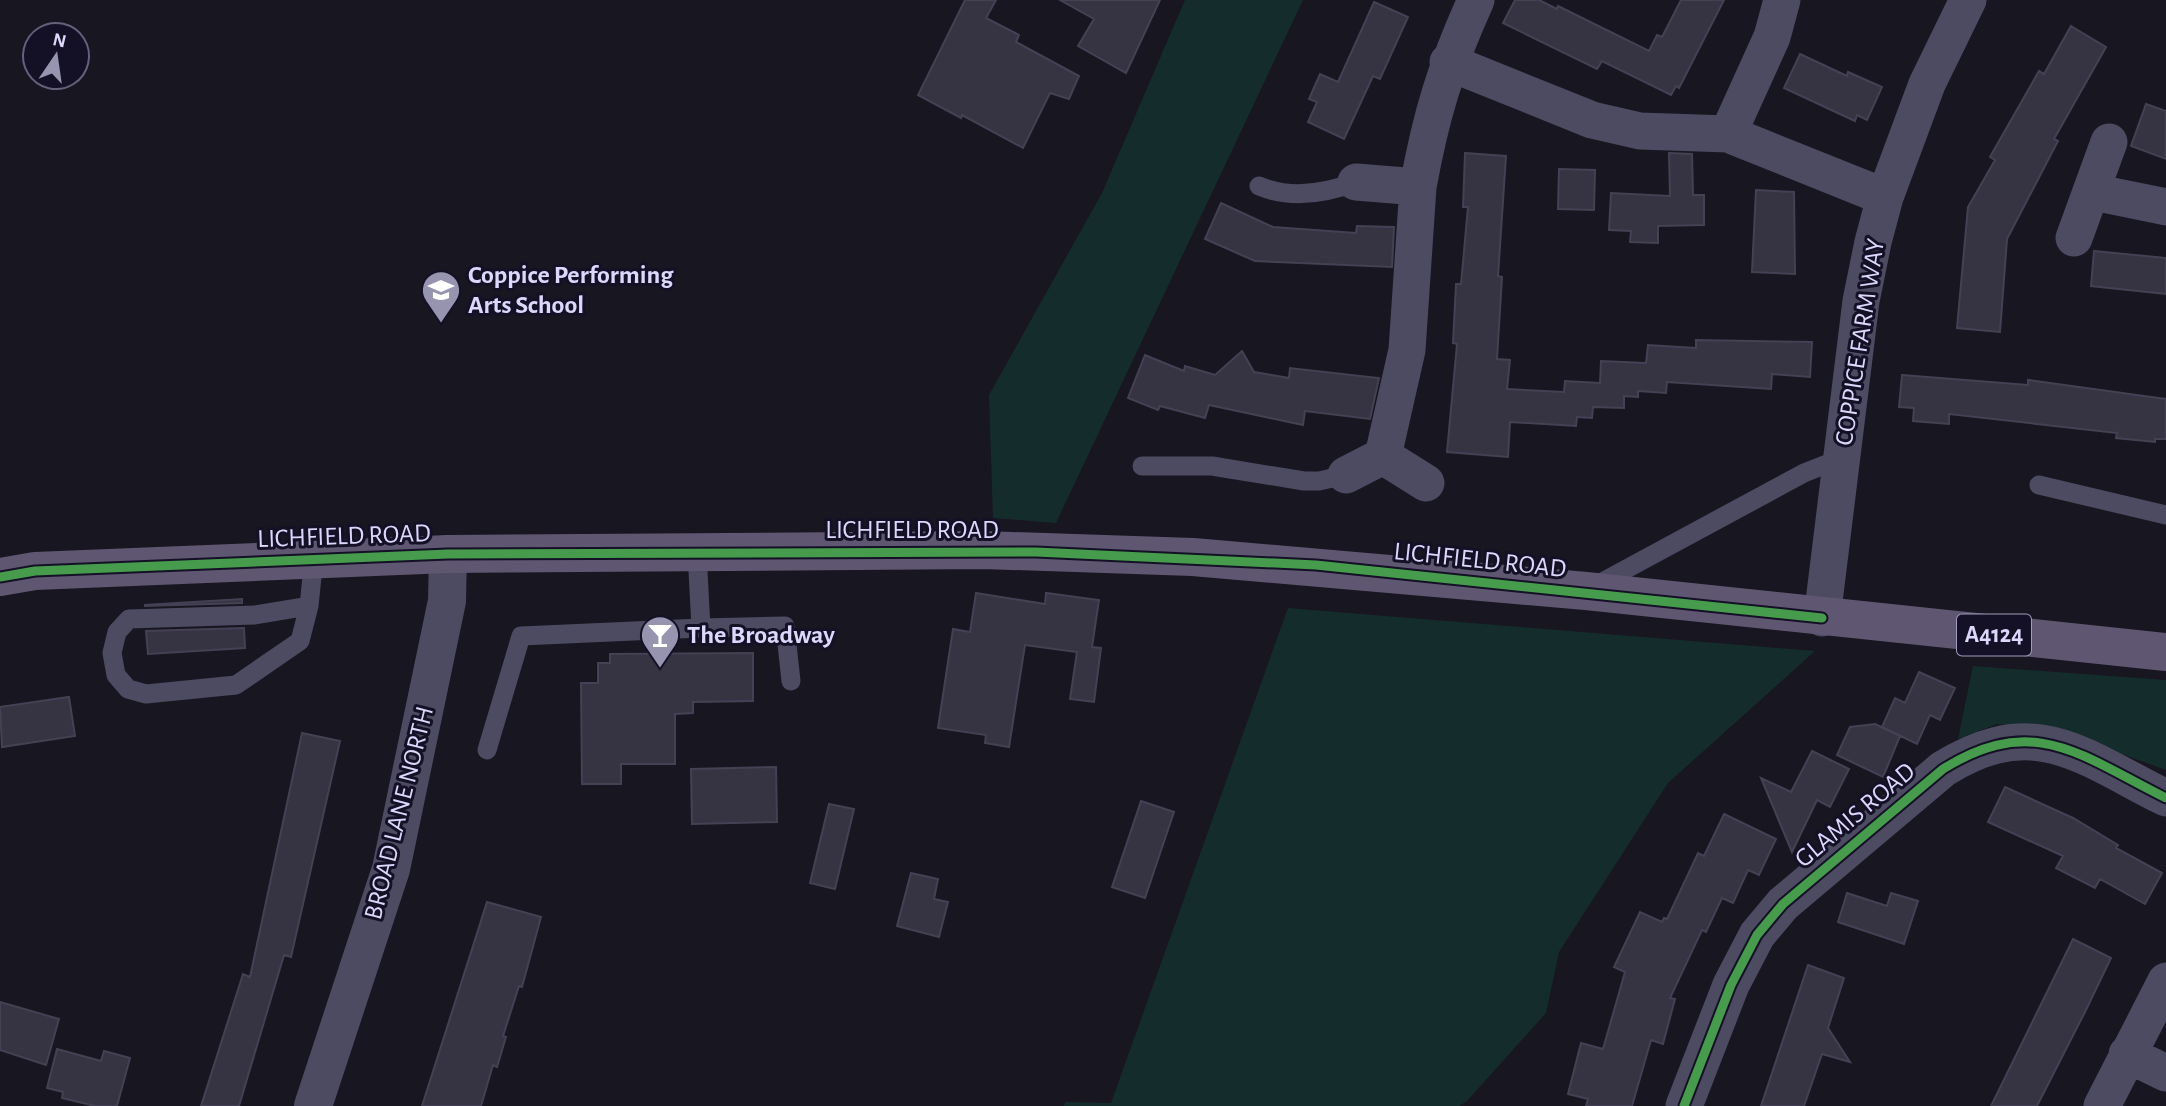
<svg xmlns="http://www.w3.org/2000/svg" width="2166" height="1106" viewBox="0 0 2166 1106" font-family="'Alegreya Sans',sans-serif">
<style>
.green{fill:#152c2c}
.building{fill:#363443;stroke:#454154;stroke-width:2}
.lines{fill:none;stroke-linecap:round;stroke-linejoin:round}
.service{stroke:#4c4b61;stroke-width:19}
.minor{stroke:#4c4b61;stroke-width:37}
.tertiary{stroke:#4c4b61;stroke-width:38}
.primary{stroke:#5f5671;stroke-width:38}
.cycleway-casing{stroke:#141126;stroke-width:13}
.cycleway{stroke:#469c4c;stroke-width:9}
.labels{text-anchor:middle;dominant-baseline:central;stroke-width:6;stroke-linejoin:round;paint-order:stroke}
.shield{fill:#141126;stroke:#a09cbc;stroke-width:2}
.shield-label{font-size:24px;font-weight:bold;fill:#dcd8fc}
.poi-label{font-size:26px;font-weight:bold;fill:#dcd8fc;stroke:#141126;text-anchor:start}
.street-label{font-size:26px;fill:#dcd8fc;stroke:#141126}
</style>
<rect width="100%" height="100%" fill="#181621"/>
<!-- green -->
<path class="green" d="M1185,0H1303L1056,523L993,518L989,395L1102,193Z
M1288,608L1815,651L1668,783L1559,952L1546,1013L1467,1101L1459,1106H1064L1065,1102L1111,1103Z
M1973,666L2166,680V770L2055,730L1997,724L1958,739Z"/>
<!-- building -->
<path class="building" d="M965,0H996L986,18L1019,35L1016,42L1079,76L1069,99L1050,93L1023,148L962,115L961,118L918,95Z
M1060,0H1160L1126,73L1078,46L1094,19Z
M1515,0H1539L1557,9L1558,6L1649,51L1657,35L1662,37L1681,0H1724L1679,88L1676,86L1671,95L1602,61L1597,69L1503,23Z
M1374,2L1408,17L1380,79L1373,76L1344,139L1308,122L1317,102L1309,99L1320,74L1338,82Z
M2071,26L2106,47L2054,139L2058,141L2007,239L2000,332L1957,328L1968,207L1995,160L1990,157L2039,71L2044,74Z
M1800,54L1847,76L1848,72L1882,87L1867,120L1857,115L1855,121L1784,88Z
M2146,104L2166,111V159L2131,146Z
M1465,153L1506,156L1498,276L1502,277L1497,359L1510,360L1507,389L1564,392L1565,381L1600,383L1601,361L1646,363L1648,345L1696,348V340L1812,342L1810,377L1772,374L1771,389L1667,382L1666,393L1638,391V397L1624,396V408L1593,407L1592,418L1577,417L1576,426L1510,422L1508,457L1447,452L1457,344L1453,343L1456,284H1461L1468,207H1463Z
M1669,153L1692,154L1693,195H1704V225L1658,226V243L1630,242L1631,231L1609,230L1611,193L1670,196Z
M1559,169L1595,170L1594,210L1558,209Z
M1756,190L1794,192L1795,274L1752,272Z
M1221,203L1273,227L1356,233L1357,226L1394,227L1392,267L1255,261L1205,239Z
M2094,251L2166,258V294L2091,286Z
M1242,351L1254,372L1289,378L1290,368L1379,378L1370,419L1305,411L1303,425L1209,405L1205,418L1160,406L1158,410L1128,398L1145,355L1184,371L1185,366L1215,375Z
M1902,375L2028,385V380L2166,399V439H2155V442L2116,438L2117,433L1949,414V424L1913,421L1914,408L1899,407Z
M976,593L1045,604L1046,593L1099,600L1092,647L1101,648L1094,702L1070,699L1077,652L1025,645L1009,747L985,743L986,735L938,728L953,629L970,632Z
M242,599V603L145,606V605Z
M244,628L245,648L148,654L146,631Z
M753,653V701L693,702V713L675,714V764H621V784H582L581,683H598V663H610V654Z
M1919,672L1955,688L1940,720L1930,715L1917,744L1882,727L1895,698L1905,703Z
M69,697L75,736L2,747L0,707Z
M1875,724L1900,736L1883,777L1837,755L1850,727Z
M302,733L340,741L291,957L284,955L239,1106H201L243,974L250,977Z
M1812,751L1849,769L1830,807L1817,800L1792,852L1761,778L1791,792Z
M776,767L777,822L692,824L691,769Z
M2005,787L2073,818L2118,845L2116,848L2162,873L2145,904L2100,879L2095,888L2056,868L2063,856L1988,822Z
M1141,801L1174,812L1145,898L1112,887Z
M829,804L854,809L835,889L810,883Z
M1724,814L1776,839L1759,875L1748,870L1733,903L1722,898L1706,932L1702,930L1670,998L1675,999L1663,1044L1651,1040L1632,1106H1586L1588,1099L1568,1094L1581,1043L1603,1049L1625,972L1614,967L1640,912L1662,922L1664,918L1667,919L1698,853L1704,856Z
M911,873L938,879L934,899L948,902L939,937L897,926Z
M1847,893L1887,906L1891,893L1918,901L1904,944L1838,922Z
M487,902L541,917L522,987L519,986L503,1036L506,1037L497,1067L493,1065L481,1106H422Z
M2073,939L2111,958L2086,1010L2037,1106H1991Z
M1808,965L1844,978L1828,1028L1850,1062L1822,1054L1804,1106H1761Z
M0,1002L59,1019L46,1065L0,1050Z
M57,1049L101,1061L104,1051L130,1058L117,1106H95L62,1098L63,1092L47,1088Z"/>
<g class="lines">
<!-- service -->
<path class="service" d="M1259,186C1290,199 1324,194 1356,182
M1142,466H1212L1304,481H1319L1346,475
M2039,485L2166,515
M697,552L701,628L785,626L791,681
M1593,587L1804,473L1842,458
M309,606L255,615L129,619L117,632L112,653L116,675L128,689L146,694L236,685L300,641L309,606L314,557
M487,750L521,636L701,628"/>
<!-- minor -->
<path class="minor" d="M1448,62L1592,120L1640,131L1728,134L1885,197
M1728,134L1772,37L1782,0
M1356,182L1418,187L1407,350L1383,456
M1418,187C1431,115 1446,66 1476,0
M2093,192L2166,207
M2074,238L2109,142
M1346,475L1383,456L1426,483
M1822,618L1861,301L1873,242L1885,197L1927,84L1968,0
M2127,1054L2166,1073
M1684,1106L1731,985L1757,935L1783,904L1943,769C2035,712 2081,756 2166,798
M2102,1106L2166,981"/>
<!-- tertiary -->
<path class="tertiary" d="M313,1106L391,869L447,601L448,554"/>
<!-- primary -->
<path class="primary" d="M0,577L35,571L448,554L984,550L1193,557L1586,591L2166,652"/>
<!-- cycleway casing -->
<g class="cycleway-casing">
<path id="cycleway" d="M0,577L35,571L448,554L1036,552L1316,565L1822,618
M1684,1106L1731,985L1757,935L1783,904L1943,769C2035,712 2081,756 2166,798"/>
</g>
<!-- cycleway -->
<use href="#cycleway" class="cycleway"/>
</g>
<!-- icons -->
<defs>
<g id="school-pin" transform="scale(2.0125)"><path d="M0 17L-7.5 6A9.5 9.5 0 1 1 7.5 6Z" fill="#9794af" stroke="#141126"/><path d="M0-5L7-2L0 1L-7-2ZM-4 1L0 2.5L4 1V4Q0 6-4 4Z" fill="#fff"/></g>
<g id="bar-pin" transform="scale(2.0125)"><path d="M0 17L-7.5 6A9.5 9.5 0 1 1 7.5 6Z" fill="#9794af" stroke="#141126"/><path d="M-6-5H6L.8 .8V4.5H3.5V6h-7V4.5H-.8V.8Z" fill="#fff"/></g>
</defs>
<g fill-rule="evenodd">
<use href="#school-pin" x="441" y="290"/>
<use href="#bar-pin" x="660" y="635"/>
</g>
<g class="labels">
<!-- shield labels -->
<rect class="shield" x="1957" y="614.5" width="74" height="41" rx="5"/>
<g class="shield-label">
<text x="1994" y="635">A4124</text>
</g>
<!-- poi labels -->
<g class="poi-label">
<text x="468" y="275">Coppice Performing<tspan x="468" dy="30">Arts School</tspan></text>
<text x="687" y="635">The Broadway</text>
</g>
<!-- street labels -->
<g class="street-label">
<text transform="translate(1860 342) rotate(-81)">COPPICE FARM WAY</text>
<text x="912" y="530">LICHFIELD ROAD</text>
<text transform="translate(344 536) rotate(-2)">LICHFIELD ROAD</text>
<text transform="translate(1480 560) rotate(6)">LICHFIELD ROAD</text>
<text transform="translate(399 813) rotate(-76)">BROAD LANE NORTH</text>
<text transform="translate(1855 815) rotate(-40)">GLAMIS ROAD</text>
</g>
</g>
<!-- north arrow -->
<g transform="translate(56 56) rotate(13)"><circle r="33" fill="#141126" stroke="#64617c" stroke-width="2"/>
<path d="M0-5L12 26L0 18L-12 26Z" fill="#9794af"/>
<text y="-10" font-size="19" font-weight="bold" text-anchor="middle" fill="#dcd8fc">N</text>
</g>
</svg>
